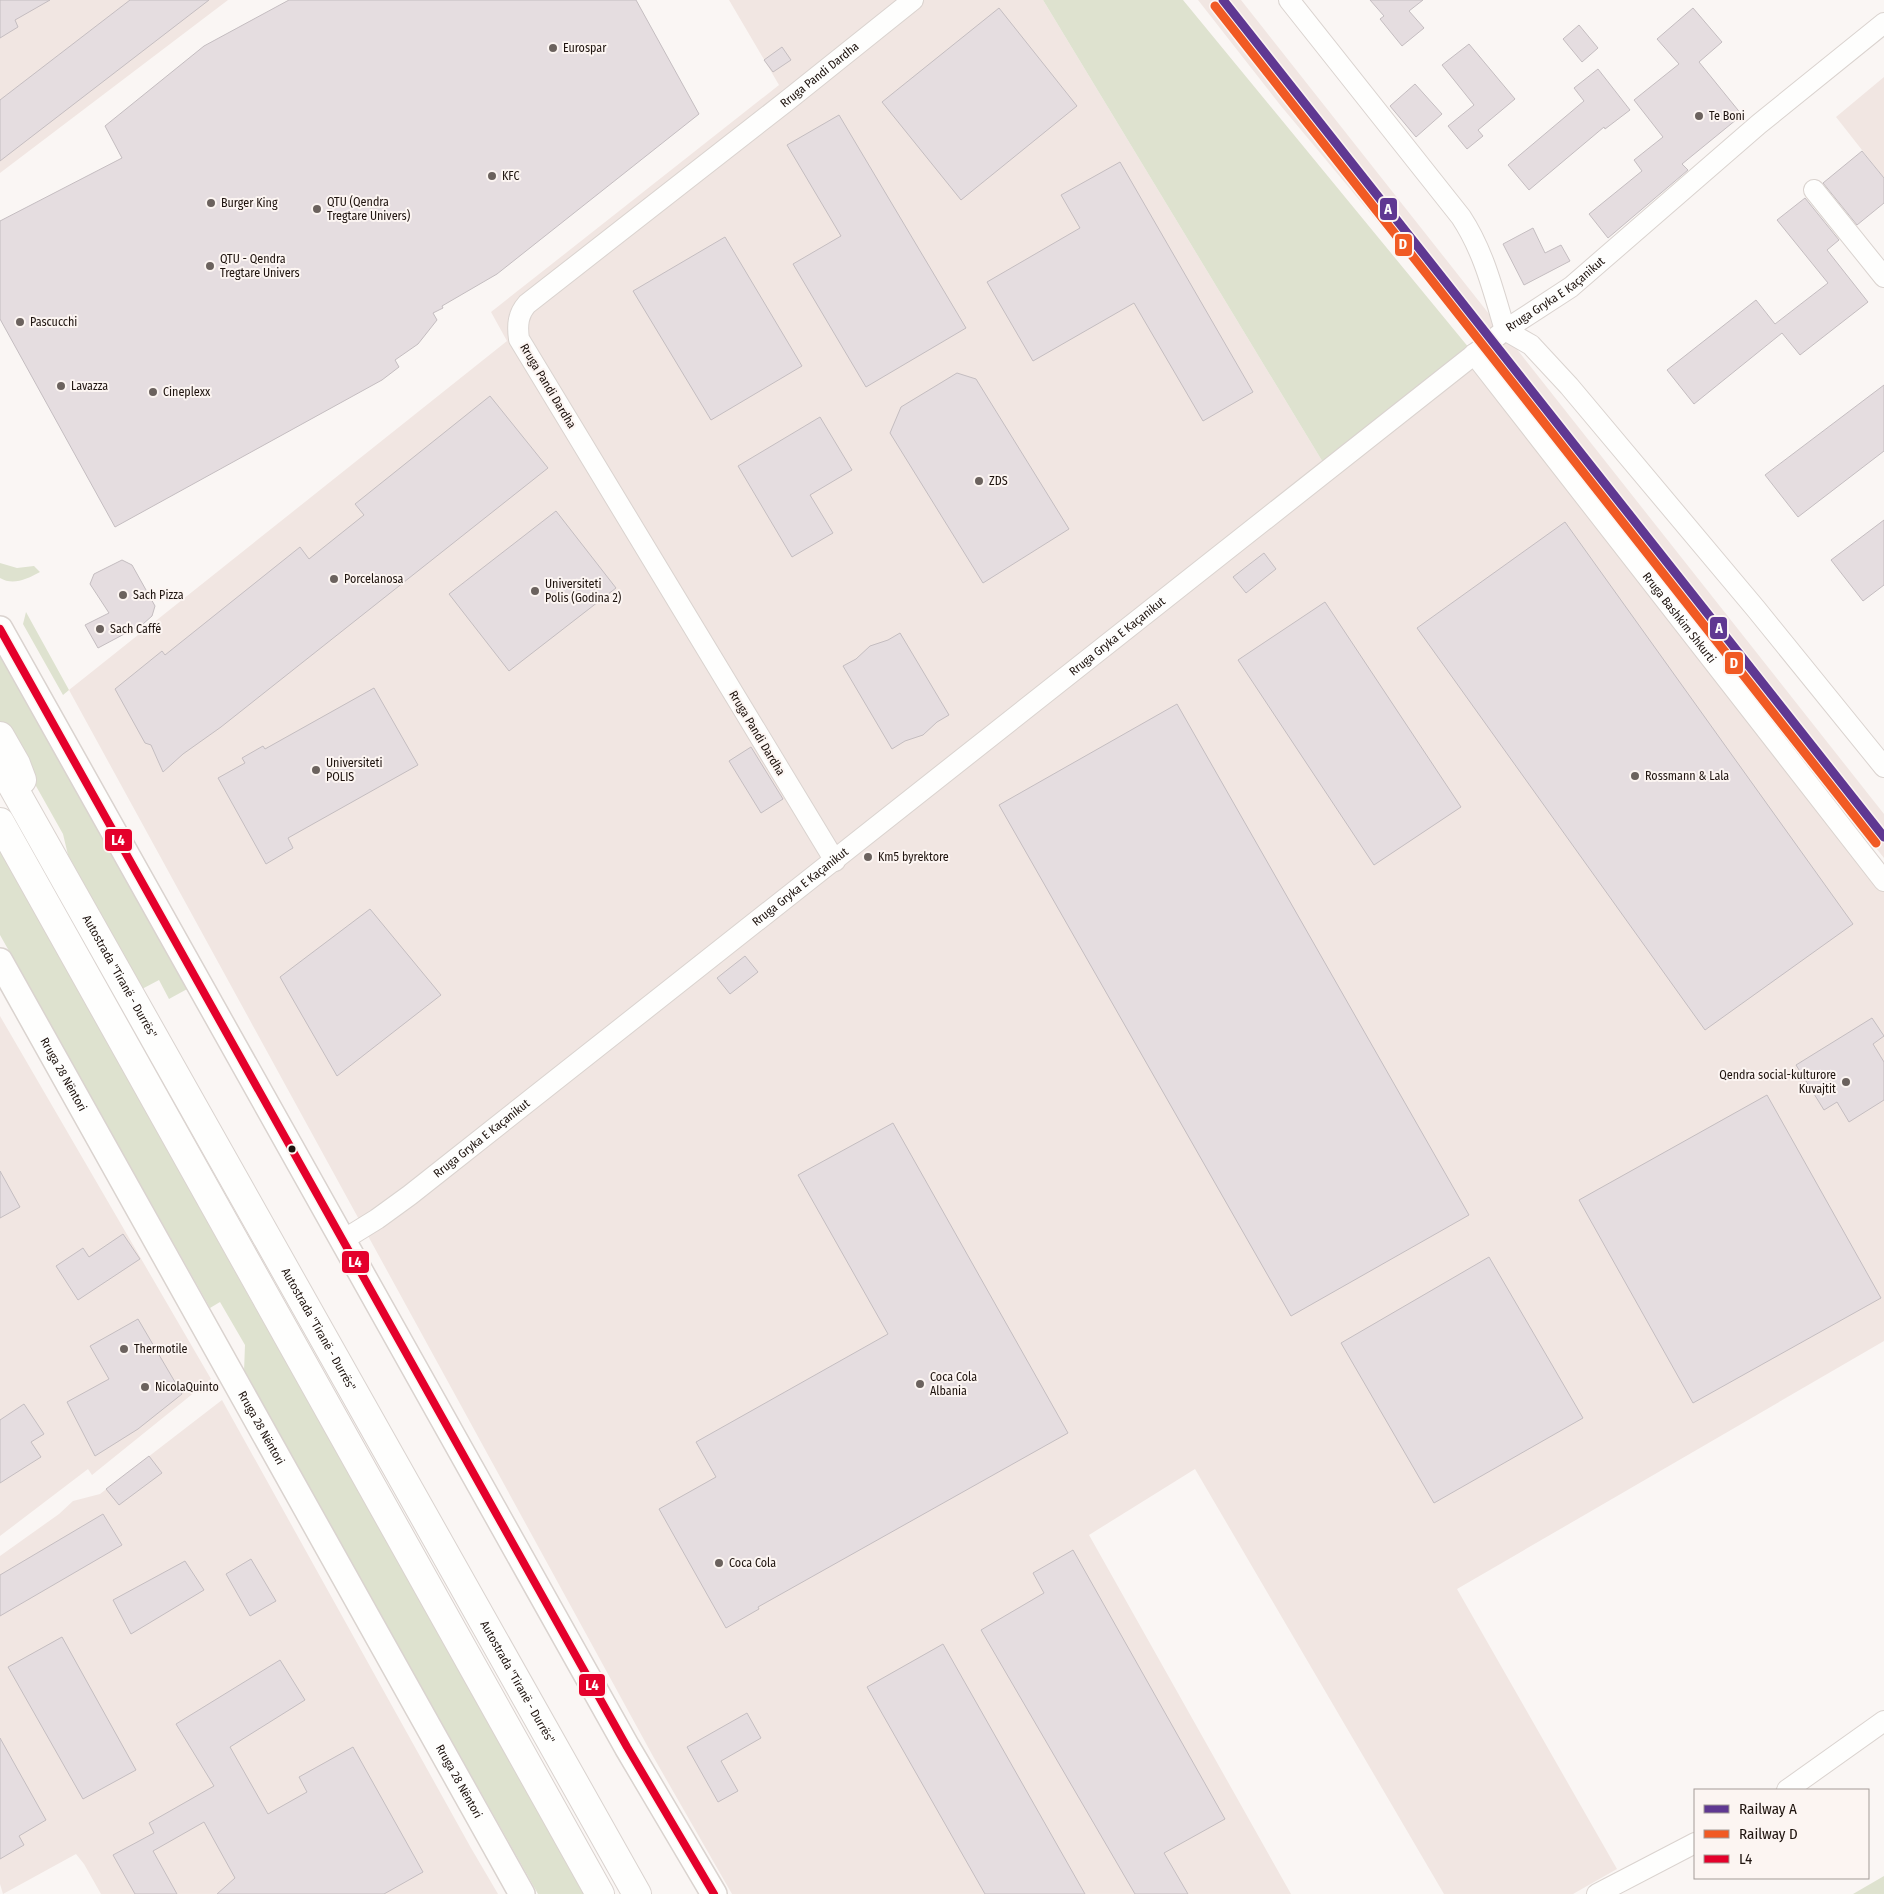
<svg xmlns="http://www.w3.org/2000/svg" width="1884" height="1894" viewBox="0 0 1884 1894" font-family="'Fira Sans Condensed',sans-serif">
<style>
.built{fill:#f1e6e2}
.green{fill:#dee2cf}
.building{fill:#e5dde0;stroke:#c4bdc0}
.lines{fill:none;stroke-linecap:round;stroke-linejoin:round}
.minor-casing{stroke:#dad3cf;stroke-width:22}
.major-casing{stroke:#dad3cf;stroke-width:28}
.highway-casing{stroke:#dad3cf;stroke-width:30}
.minor{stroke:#fefefd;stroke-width:20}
.major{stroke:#fefefd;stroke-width:25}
.highway{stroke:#fefefd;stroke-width:28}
.bus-1-casing{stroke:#fcf5f2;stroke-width:11}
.bus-1{stroke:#e4002b;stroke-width:8}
.rail-1-casing{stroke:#fcf5f2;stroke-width:12}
.rail-2-casing{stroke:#fcf5f2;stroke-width:12}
.rail-1{stroke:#5f3892;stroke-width:9}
.rail-2{stroke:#f15a24;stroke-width:9}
.poi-dot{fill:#6b625e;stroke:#fcf5f2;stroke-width:2}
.bus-dot{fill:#1e130e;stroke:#fcf5f2;stroke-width:2}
.labels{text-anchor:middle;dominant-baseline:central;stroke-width:4;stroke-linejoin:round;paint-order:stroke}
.poi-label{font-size:12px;fill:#1e130e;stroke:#fcf5f2;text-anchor:start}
.street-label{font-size:12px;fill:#1e130e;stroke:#fcf5f2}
.line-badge{stroke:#fcf5f2;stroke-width:2}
.badge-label{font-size:14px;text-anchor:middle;font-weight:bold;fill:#fff}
</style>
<rect width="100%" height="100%" fill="#faf6f4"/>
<!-- built -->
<path class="built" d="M0,0H228L0,173Z
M729,0H1043L1327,469L1474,354L1884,881V1341L1457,1589L1617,1869L1573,1894H1444L1195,1469L1089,1535L1291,1894H732L654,1758L69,690L507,341L491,312L779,85Z
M1198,0H1241L1884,814V858L1749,690L1497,365L1281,106Z
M1884,77V178L1836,117Z
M0,1016L211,1379L92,1475L88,1469L0,1536Z
M222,1400L471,1848L498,1894H101L84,1864L76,1854L3,1894L0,1884V1556L59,1514L73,1501L100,1494Z"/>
<!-- green -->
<path class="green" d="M1043,0H1183L1474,354L1327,469Z
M0,563L17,568L34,566L40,572C27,579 13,586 0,578Z
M26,612L69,690L63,695L23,624Z
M0,652L189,988L169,999L159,980L142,989L68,855L63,834L0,722Z
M0,850L252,1302L586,1894H538L244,1372L245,1345L220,1302L210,1308L0,935Z
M1884,1876V1894H1853Z"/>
<!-- building -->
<path class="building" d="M0,0H50L15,20L18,27L0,38Z
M130,0H209L0,161V100Z
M289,0H636L699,114L497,274L442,306L443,308L433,313L437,320L418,344L395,360L399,367L382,380L115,527L0,319V221L122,158L105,126L204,46Z
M1370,0H1423L1409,11L1424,28L1402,46L1380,19L1384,16Z
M999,8L1077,106L961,200L882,102Z
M1693,8L1722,42L1699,62L1742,115L1682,164L1688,170L1608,238L1589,214L1642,171L1634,160L1663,137L1634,100L1679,64L1657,39Z
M1579,25L1598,48L1582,62L1563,39Z
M1469,44L1515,99L1478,130L1483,136L1467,149L1448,126L1474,105L1442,65Z
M782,47L791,60L773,72L764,60Z
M1598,69L1630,110L1605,129L1604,127L1529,190L1508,165L1584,101L1574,88Z
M1415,84L1442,114L1416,137L1390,106Z
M839,115L966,328L866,387L793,264L841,236L787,145Z
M1862,151L1884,178V203L1857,225L1823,183Z
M1120,162L1253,392L1203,421L1134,303L1033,361L987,282L1080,228L1061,195Z
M1805,198L1839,240L1827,250L1868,302L1800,355L1782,333L1694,404L1667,370L1756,300L1775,324L1828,283L1777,220Z
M1533,228L1545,253L1561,245L1570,261L1524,285L1503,244Z
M725,237L802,366L711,420L633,291Z
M957,373L976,379L1069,529L983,583L890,433L901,407Z
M1884,385V451L1798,517L1765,475Z
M490,396L548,468L221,727L183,754L163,772L151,745L145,743L115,689L162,651L165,655L300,547L309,559L364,515L355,504Z
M820,417L852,470L810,495L833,533L792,557L738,466Z
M556,511L616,588L509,671L449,594Z
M1884,520V585L1863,601L1831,560Z
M1565,522L1853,924L1705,1030L1417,628Z
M1264,553L1276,569L1246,593L1233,577Z
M122,560L132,565L155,606L152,616L143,624L98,648L85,625L109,613L90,584L94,574Z
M1325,602L1461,807L1374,865L1238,660Z
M900,633L949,715L937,722L923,735L905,741L892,749L843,666L856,659L870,646L888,640Z
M374,688L418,765L288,838L293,848L266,864L218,778L245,763L242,758L263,746L265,749Z
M1177,704L1469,1215L1291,1316L999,805Z
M751,747L783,799L761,813L729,761Z
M370,909L441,995L337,1076L280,977Z
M745,956L758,972L730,994L717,978Z
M1872,1018L1884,1036L1873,1044L1884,1062V1100L1849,1122L1837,1102L1824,1110L1796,1065Z
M1767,1095L1881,1298L1693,1403L1579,1200Z
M893,1123L1068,1433L758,1607L759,1609L726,1628L659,1509L716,1477L696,1442L888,1334L798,1175Z
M0,1171L20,1207L0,1218Z
M123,1234L140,1259L78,1300L56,1266L83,1248L89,1257Z
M1489,1257L1583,1418L1434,1503L1341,1343Z
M138,1319L182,1394L138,1429L95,1456L67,1402L109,1379L90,1346Z
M24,1404L44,1434L31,1442L41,1457L0,1483V1420Z
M149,1456L162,1473L119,1505L106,1489Z
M103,1514L122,1545L0,1616V1575Z
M1073,1550L1225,1819L1164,1853L1188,1894H1135L981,1630L1044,1593L1033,1573Z
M251,1559L276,1601L250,1616L226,1574Z
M185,1561L204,1590L131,1634L113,1600Z
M62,1637L136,1770L83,1799L8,1667Z
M943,1644L1085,1894H985L867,1687Z
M280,1660L305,1700L230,1747L268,1814L307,1792L299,1777L353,1747L423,1872L384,1894H217L235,1878L204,1822L153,1851L177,1894H135L113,1855L154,1833L149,1823L214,1786L176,1724Z
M747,1713L761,1738L721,1761L738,1791L718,1802L687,1747Z
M0,1738L46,1820L19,1836L24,1845L0,1859Z"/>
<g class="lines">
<!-- minor casing -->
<g class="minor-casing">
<g id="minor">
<path d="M1289,0L1461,217C1484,252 1493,290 1505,330L1531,345L1569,386L1756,609L1884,767"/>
<path d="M1814,190L1884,277"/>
<path id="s1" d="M1474,354L1884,881"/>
<path id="s2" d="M835,861L519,339C517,325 518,314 527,304L788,100L913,0"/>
<path id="s3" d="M343,1240L377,1219L410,1195L1505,330L1571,287L1759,124L1884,23"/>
<path d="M1787,1790L1884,1721"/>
<path d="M1597,1894L1695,1843"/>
</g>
</g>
<!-- major casing -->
<g class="major-casing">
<g id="major">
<path d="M0,629L627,1747L714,1894"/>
<path id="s4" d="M0,961L522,1894"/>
</g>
</g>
<!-- highway casing -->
<g class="highway-casing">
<g id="highway">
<path d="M0,736L16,764L22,780"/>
<path id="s5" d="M0,764L637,1894"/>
<path d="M0,822L600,1894"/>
</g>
</g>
<!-- minor -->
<use href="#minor" class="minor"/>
<!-- major -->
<use href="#major" class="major"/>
<!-- highway -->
<use href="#highway" class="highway"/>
<!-- bus-1 casing -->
<g class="bus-1-casing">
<path id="bus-1" d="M0,629L627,1747L714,1894"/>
</g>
<!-- bus-1 -->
<use href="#bus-1" class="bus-1"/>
<!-- rail-1 casing -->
<g class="rail-1-casing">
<path id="rail-1" d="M1223,0L1884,837"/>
</g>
<!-- rail-2 casing -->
<g class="rail-2-casing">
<path id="rail-2" d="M1215,6L1876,843"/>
</g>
<!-- rail-1 -->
<use href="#rail-1" class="rail-1"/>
<!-- rail-2 -->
<use href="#rail-2" class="rail-2"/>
</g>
<!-- markers -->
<g class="poi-dot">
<circle cx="553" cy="48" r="5"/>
<circle cx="1699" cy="116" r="5"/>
<circle cx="492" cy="176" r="5"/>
<circle cx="211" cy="203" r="5"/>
<circle cx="317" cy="209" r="5"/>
<circle cx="210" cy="266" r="5"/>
<circle cx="20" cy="322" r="5"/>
<circle cx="61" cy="386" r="5"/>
<circle cx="153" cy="392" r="5"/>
<circle cx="979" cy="481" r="5"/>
<circle cx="334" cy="579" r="5"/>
<circle cx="535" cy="591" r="5"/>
<circle cx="123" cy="595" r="5"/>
<circle cx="100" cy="629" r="5"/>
<circle cx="316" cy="770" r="5"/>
<circle cx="1635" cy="776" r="5"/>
<circle cx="868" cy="857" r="5"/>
<circle cx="1846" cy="1082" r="5"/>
<circle cx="124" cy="1349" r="5"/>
<circle cx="920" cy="1384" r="5"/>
<circle cx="145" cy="1387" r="5"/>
<circle cx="719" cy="1563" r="5"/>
</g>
<circle class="bus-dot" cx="292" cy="1149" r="4.5"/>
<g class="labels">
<!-- poi labels -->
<g class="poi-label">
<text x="563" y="48">Eurospar</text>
<text x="1709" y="116">Te Boni</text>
<text x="502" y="176">KFC</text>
<text x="327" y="202">QTU (Qendra<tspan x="327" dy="14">Tregtare Univers)</tspan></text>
<text x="221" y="203">Burger King</text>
<text x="220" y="259">QTU - Qendra<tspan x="220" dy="14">Tregtare Univers</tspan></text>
<text x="30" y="322">Pascucchi</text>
<text x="71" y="386">Lavazza</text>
<text x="163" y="392">Cineplexx</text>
<text x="989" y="481">ZDS</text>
<text x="344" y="579">Porcelanosa</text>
<text x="545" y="584">Universiteti<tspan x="545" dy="14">Polis (Godina 2)</tspan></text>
<text x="133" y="595">Sach Pizza</text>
<text x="110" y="629">Sach Caffé</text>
<text x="326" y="763">Universiteti<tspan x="326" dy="14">POLIS</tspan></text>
<text x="1645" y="776">Rossmann &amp; Lala</text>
<text x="878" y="857">Km5 byrektore</text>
<text x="1836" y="1075" text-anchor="end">Qendra social-kulturore<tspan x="1836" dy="14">Kuvajtit</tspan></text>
<text x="134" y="1349">Thermotile</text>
<text x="930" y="1377">Coca Cola<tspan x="930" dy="14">Albania</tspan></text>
<text x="155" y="1387">NicolaQuinto</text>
<text x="729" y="1563">Coca Cola</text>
</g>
<!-- street labels -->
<g class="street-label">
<text stroke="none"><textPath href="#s2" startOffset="1019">Rruga Pandi Dardha</textPath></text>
<text stroke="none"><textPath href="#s3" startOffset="1538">Rruga Gryka E Kaçanikut</textPath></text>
<text transform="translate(548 386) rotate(59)">Rruga Pandi Dardha</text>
<text stroke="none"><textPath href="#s1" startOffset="334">Rruga Bashkim Shkurti</textPath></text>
<text stroke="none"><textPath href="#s3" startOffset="982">Rruga Gryka E Kaçanikut</textPath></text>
<text transform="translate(757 733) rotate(59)">Rruga Pandi Dardha</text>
<text stroke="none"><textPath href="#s3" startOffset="578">Rruga Gryka E Kaçanikut</textPath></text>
<text stroke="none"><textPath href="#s5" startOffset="244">Autostrada "Tiranë - Durrës"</textPath></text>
<text stroke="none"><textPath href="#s4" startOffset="130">Rruga 28 Nëntori</textPath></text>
<text stroke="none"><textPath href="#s3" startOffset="172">Rruga Gryka E Kaçanikut</textPath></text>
<text stroke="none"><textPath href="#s5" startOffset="649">Autostrada "Tiranë - Durrës"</textPath></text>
<text stroke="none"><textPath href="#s4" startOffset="535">Rruga 28 Nëntori</textPath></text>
<text stroke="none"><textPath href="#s5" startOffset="1054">Autostrada "Tiranë - Durrës"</textPath></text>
<text stroke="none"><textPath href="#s4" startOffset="940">Rruga 28 Nëntori</textPath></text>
</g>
</g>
<g class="line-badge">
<rect x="1379" y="197" width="19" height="24" rx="5" fill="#5f3892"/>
<rect x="1394" y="233" width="19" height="24" rx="5" fill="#f15a24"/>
<rect x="1709" y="616" width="19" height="24" rx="5" fill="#5f3892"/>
<rect x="1724" y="651" width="20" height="24" rx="5" fill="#f15a24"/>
<rect x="104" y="828" width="29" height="24" rx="5" fill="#e4002b"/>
<rect x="341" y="1250" width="29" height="24" rx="5" fill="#e4002b"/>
<rect x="578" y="1673" width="28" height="24" rx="5" fill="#e4002b"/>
</g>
<g class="badge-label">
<text x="1388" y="214">A</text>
<text x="1403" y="249">D</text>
<text x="1719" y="633">A</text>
<text x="1734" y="668">D</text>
<text x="118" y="845">L4</text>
<text x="355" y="1267">L4</text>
<text x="592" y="1690">L4</text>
</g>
<!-- legend -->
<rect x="1694" y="1789" width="175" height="90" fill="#fcf5f2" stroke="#a39b97"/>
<rect x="1704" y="1805" width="25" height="8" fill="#5f3892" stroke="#a39b97"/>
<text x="1739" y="1814" font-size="15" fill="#1e130e">Railway A</text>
<rect x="1704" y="1830" width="25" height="8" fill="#f15a24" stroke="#a39b97"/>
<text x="1739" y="1839" font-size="15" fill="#1e130e">Railway D</text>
<rect x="1704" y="1855" width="25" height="8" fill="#e4002b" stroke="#a39b97"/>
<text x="1739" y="1864" font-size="15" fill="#1e130e">L4</text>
</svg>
